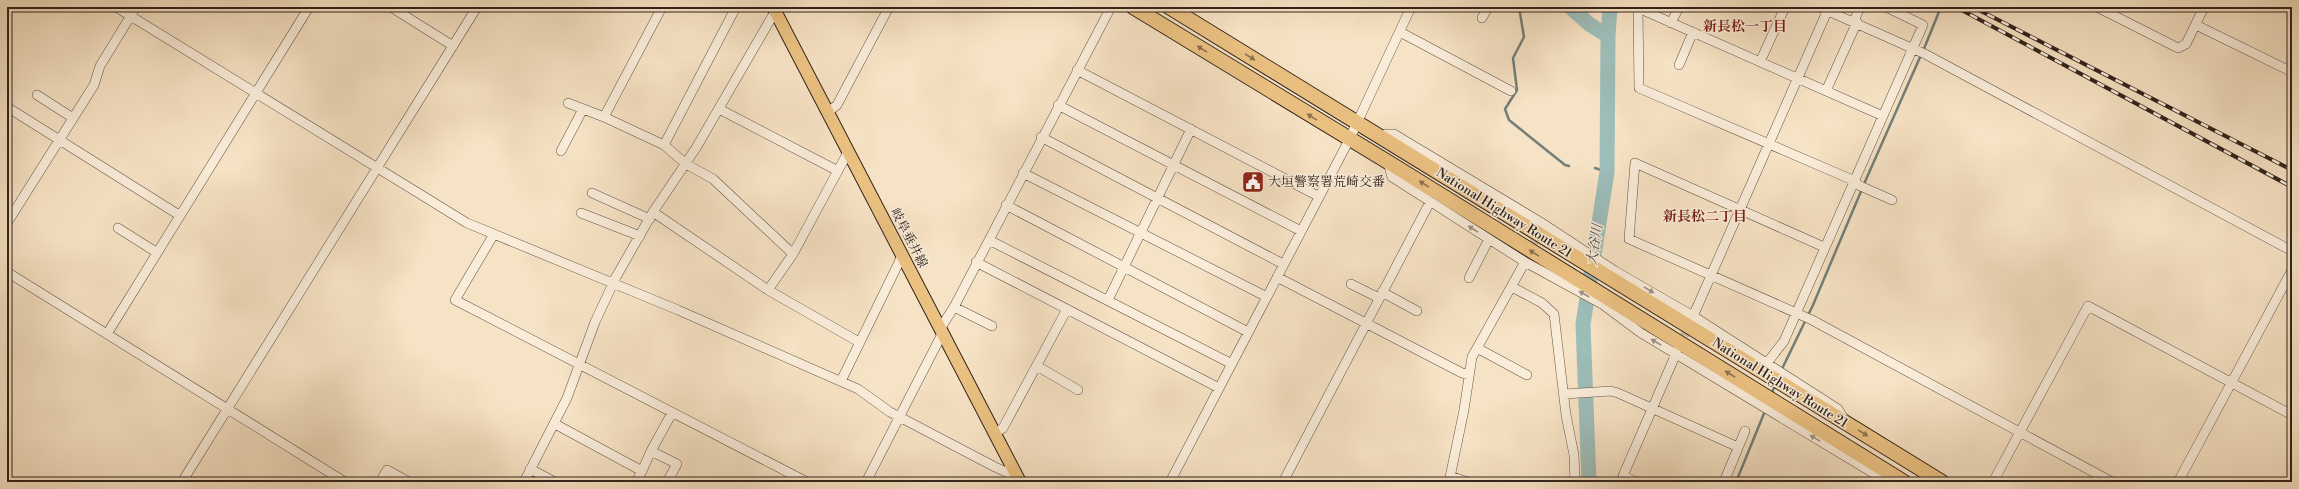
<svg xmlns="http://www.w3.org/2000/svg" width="2299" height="489" viewBox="0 0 2299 489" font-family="'Libre Bodoni','Noto Serif JP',serif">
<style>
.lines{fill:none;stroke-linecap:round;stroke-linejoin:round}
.stream{stroke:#727f7a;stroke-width:2.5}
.river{stroke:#9dbdb9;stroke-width:15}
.minor-tunnel{stroke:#cfbca2;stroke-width:9;stroke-dasharray:9 4.5;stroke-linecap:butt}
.minor-casing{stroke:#625345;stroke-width:10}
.major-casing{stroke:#31231b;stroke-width:14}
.highway-casing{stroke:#31231b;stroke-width:16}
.minor{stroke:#f9ecd9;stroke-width:9}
.major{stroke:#ebc182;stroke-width:12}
.highway{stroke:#ebc182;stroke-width:14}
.rail-casing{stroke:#31231b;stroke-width:4}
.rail{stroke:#f9ecd9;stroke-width:2.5;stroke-dasharray:8;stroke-linecap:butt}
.oneway{fill:#8e724e}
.oneway2{fill:#9f9284}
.labels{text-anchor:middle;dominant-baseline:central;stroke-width:3;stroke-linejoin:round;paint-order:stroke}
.poi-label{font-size:13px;fill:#31231b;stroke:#f9ecd9;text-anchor:start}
.street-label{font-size:13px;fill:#31231b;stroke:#f9ecd9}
.neighbourhood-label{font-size:14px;font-weight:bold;fill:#7a1f14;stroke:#f9ecd9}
.water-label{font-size:14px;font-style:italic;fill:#51514a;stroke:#f9ecd9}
</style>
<rect width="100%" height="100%" fill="#f6e2c4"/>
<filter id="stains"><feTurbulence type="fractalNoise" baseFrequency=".005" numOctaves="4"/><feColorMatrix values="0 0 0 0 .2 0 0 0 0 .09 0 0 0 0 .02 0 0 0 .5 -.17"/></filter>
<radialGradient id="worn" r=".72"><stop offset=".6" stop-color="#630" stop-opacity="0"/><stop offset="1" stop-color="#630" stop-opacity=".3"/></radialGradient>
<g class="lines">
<!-- stream -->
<path class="stream" d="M1519,7L1524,37L1513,58L1517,90L1505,109L1509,120L1565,165L1569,166
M1923,51L1941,7
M1595,168L1607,172
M1864,184L1921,55
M1781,371L1813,305L1862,189
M1771,395L1775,385
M1736,482L1765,411"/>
<!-- river -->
<path class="river" d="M1570,7L1589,24L1608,36
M1589,482L1583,324L1607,172L1608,36L1610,7"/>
<!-- minor-tunnel -->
<path class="minor-tunnel" d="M1525,262L1539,230
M1679,348L1691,321"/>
<!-- minor casing -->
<g class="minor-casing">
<path id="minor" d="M116,7L467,223L678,310L858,389L890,412L995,467L1017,477
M391,7L453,46
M662,7L604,117L664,145
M736,7L664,145L686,164L713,179L793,254
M1819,7L1925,54L2292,251
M2097,7L2178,48L2186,44L2204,7
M1482,18L1488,7
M1854,21L1860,7
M1671,23L1679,7
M2196,25L2292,72
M1400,32L1511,91
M1760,62L1785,7
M1679,65L1693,32
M1077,70L1318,196
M1826,91L1857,22
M37,95L73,118
M568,103L604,117
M1058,105L1301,231
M7,107L179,215
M719,109L838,171
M828,112L837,105L889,7
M1883,116L1638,8L1639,88L1855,181L1858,185L1892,200
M1041,137L1283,264
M1381,138L1386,134H1394L1542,223L1615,271L1693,316L1838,409L1844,419
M561,151L583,109
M1388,162L1392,177L1525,262L1602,304L1641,333L1883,479L1898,478
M1023,173L1267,297
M592,193L650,219
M1006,205L1248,332
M653,212L768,290L859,342
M581,213L640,236
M7,223L94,85L100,66L136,7
M118,228L156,252
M494,234L455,300L807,482
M989,240L1232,364
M1824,247L1635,163L1629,239L1812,320L2112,482
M976,262L1219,388
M7,272L345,482
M1277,277L1462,373L1468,374
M1469,278L1489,239
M1351,284L1379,298
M1512,287L1542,303L1554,314L1566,415L1574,455L1575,482
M768,290L793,254L848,152
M1382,292L1417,311
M1108,300L1191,129
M954,307L992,326
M1691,321L1829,7
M940,329L954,307L1111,7
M107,334L309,7
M1477,348L1527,375
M1767,363L1784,341L1923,25L1886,7
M1037,366L1078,390
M841,381L902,256
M1565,394L1611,391L1618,393L1738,447
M555,424L642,471L651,451
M994,434L1003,428L1067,309
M530,469L555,482
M1450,476L1468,482
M182,482L477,7
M380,482L387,470L409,482
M524,482L567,398L595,322L616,277L653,212L696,148L777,8
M636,482L642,471
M667,482L677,464L651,451L672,413
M866,482L942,334
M1170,482L1349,140L1411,7
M1283,482L1430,202
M1449,482L1464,410L1472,357L1525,262
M1637,482L1623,476L1678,349
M1724,482L1745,431
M1993,482L2088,306L2292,415
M2178,482L2292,270"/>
</g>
<!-- major casing -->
<g class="major-casing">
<path id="major" d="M773,7L1020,482"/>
</g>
<!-- highway casing -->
<g class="highway-casing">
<path id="highway" d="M1133,7L1388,162L1904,482
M1169,7L1942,482"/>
</g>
<!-- minor -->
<use href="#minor" class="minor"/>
<!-- major -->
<use href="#major" class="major"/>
<!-- highway -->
<use href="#highway" class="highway"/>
<!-- rail casing -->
<g class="rail-casing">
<path id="rail" d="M1956,7L2292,187
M1973,7L2292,170"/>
</g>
<!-- rail -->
<use href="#rail" class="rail"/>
</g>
<!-- one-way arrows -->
<defs><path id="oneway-solid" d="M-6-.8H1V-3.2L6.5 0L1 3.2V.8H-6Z"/></defs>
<g class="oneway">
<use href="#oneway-solid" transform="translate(1202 49) rotate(-148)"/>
<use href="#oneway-solid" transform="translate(1250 57) rotate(32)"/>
<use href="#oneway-solid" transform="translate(1312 117) rotate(-148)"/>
<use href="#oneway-solid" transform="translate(1424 184) rotate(-148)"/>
<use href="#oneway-solid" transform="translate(1534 253) rotate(-148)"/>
<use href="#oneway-solid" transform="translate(1730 374) rotate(-148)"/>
<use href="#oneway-solid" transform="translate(1863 433) rotate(32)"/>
</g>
<g class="oneway2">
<use href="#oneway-solid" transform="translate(1473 229) rotate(-148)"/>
<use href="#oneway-solid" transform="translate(1649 290) rotate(31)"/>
<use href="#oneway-solid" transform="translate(1584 294) rotate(-150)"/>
<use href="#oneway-solid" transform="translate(1656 342) rotate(-149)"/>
<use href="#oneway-solid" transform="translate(1815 438) rotate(-149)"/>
</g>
<!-- icons -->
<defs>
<g id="civic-square" transform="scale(1.15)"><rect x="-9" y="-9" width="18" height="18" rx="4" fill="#8f2418" stroke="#f9ecd9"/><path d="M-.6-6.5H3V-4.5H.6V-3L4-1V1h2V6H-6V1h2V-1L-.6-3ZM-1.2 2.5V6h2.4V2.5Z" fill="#fff"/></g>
</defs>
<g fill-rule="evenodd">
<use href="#civic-square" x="1253" y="182"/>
</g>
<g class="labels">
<!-- poi labels -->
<g class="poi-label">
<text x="1268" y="182">大垣警察署荒崎交番</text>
</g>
<!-- street labels -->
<g class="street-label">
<text transform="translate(1504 213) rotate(32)">National Highway Route 21</text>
<text transform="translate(909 238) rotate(63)">岐阜垂井線</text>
<text transform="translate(1780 383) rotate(32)">National Highway Route 21</text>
</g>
<!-- neighbourhood labels -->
<g class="neighbourhood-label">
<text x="1745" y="27">新長松一丁目</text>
<text x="1705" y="217">新長松二丁目</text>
</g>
<!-- water labels -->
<g class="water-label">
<text transform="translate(1595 245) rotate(-81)">大谷川</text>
</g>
</g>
<!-- margin -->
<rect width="2299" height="489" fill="none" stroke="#f6e2c4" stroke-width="24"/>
<rect x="8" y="8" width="2283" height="473" fill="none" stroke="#31231b" stroke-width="2"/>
<rect x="12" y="12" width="2275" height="465" fill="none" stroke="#31231b"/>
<rect width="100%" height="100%" filter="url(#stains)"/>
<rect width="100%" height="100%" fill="url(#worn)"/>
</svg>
